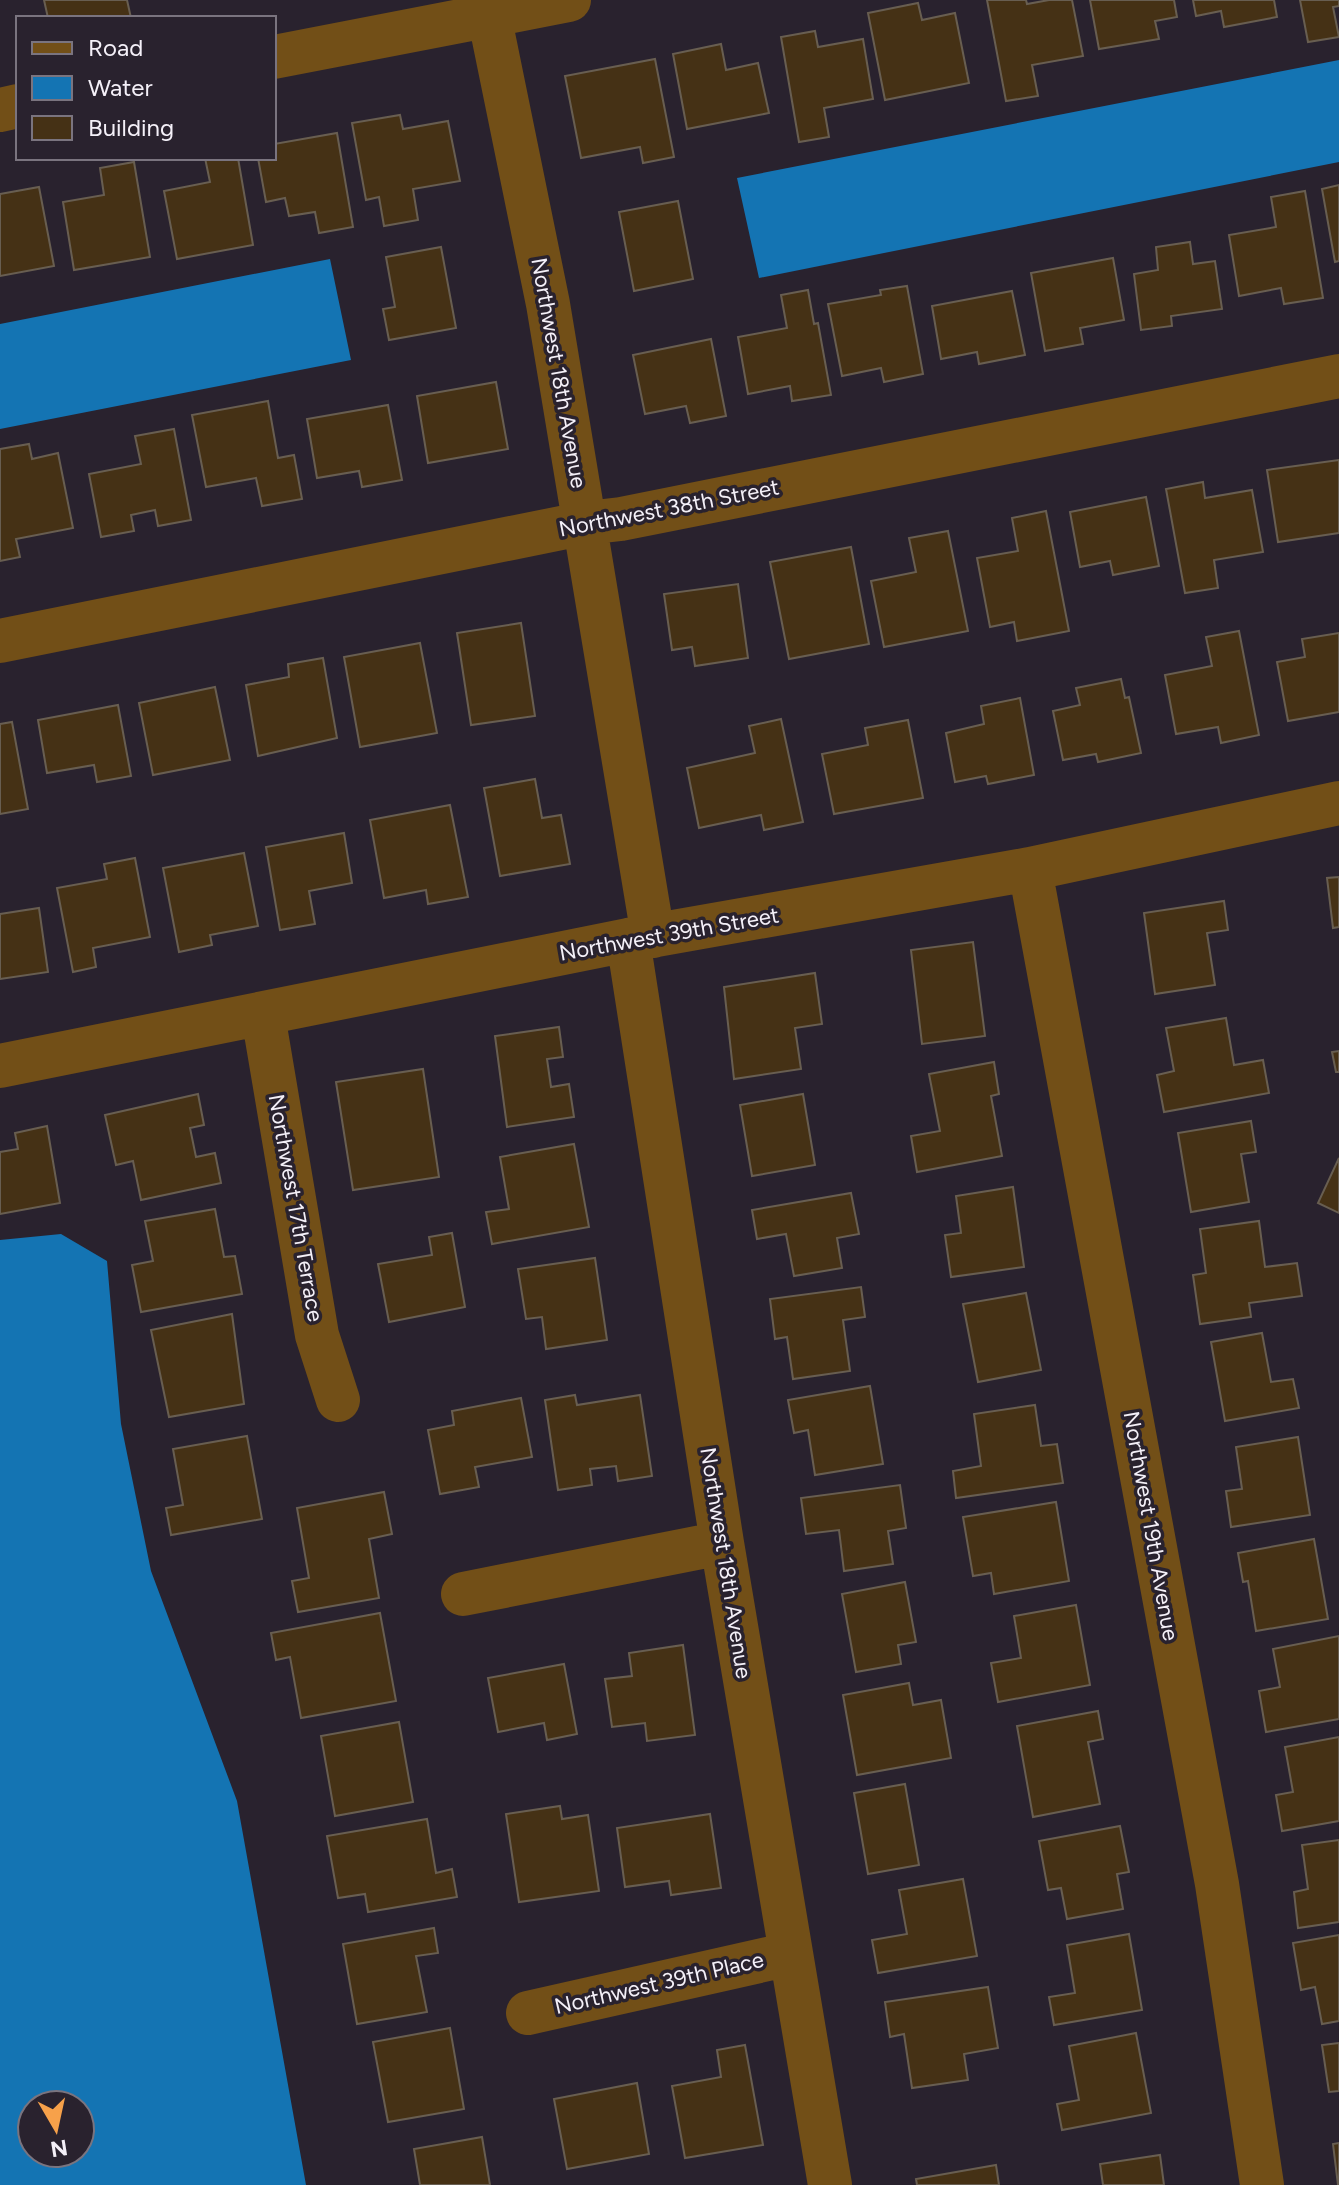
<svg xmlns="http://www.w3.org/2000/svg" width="1339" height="2185" viewBox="0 0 1339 2185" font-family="Figtree,sans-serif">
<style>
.water{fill:#1474b3;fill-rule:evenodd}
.building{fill:#453115;stroke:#685e51;stroke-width:2}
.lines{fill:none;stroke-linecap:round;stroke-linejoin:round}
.street{stroke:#724f17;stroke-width:44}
.labels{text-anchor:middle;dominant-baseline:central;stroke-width:7;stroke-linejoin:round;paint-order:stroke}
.street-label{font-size:22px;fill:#f4f0f8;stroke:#29222e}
</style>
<rect width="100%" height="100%" fill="#29222e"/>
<!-- water -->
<path class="water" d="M1339,60V162L759,278L737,178Z
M330,259L351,360L0,429V324Z
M61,1234L107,1261L121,1424L151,1571L237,1801L306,2185H0V1240ZM80,2105V2153H32V2105Z"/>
<!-- building -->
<path class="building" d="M44,0H127L131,18H48Z
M987,0H1026L1027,4L1049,0H1072L1083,56L1032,65L1038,96L1006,101Z
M1090,0H1174L1177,17L1155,21L1159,39L1099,49Z
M1193,0H1274L1277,17L1224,27L1221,11L1196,16Z
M1300,0H1339V6L1333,7L1339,37L1308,42Z
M918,3L922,20L955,13L969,83L885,100L868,13Z
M815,31L818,47L863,39L873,99L824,108L829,137L799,142L781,37Z
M721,44L726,70L758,63L769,113L687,129L673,54Z
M655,59L674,157L643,163L640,147L581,158L565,76Z
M400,115L403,129L448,121L460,181L413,189L418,220L384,226L379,197L366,200L352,123Z
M337,133L353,227L319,233L315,212L289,216L285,198L266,202L258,158H274V144Z
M205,158H238L253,245L177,259L164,191L210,182Z
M134,162L150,257L74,270L63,202L104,195L100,168Z
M1339,185V261L1335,262L1322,189Z
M39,187L54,266L0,276V194Z
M1305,191L1323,298L1284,304L1281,288L1239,296L1229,235L1276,227L1271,197Z
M678,201L693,279L634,291L619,212Z
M1190,242L1193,264L1215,261L1222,309L1171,316L1172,326L1141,330L1134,274L1158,270L1156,247Z
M441,247L456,328L389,340L383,309L395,307L386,257Z
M1113,258L1124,320L1080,328L1083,344L1045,351L1031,273Z
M907,286L923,374L884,382L881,368L842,376L828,304L881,295L880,290Z
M808,290L814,324L818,323L831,395L792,401L790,386L748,394L738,337L787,328L781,295Z
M1012,291L1025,355L979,364L977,352L941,359L932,306Z
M711,339L726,416L690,423L686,406L645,414L633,355Z
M496,382L508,449L428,463L417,396Z
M268,401L278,458L294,455L302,499L262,506L256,478L206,487L192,415Z
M388,405L402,480L362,487L359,471L317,478L307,419Z
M174,429L191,520L158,526L155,510L131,515L134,531L101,537L89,474L141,464L135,436Z
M29,444L32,459L58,453L73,528L16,539L20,557L0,561V449Z
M1339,460V533L1278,542L1267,470Z
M1203,482L1205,498L1252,490L1263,552L1214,560L1218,588L1185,593L1166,489Z
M1146,497L1159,566L1113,575L1110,561L1080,567L1070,512Z
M1046,511L1069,631L1017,641L1014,622L990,627L977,558L1018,551L1012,518Z
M948,531L968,631L884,647L871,581L916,572L909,538Z
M851,547L869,644L789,659L770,562Z
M738,584L748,658L695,666L692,647L672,650L664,594Z
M521,623L535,716L471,725L457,633Z
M1239,631L1259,735L1221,743L1218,727L1176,734L1165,675L1212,666L1206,637Z
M1339,633V712L1288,721L1277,662L1305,657L1302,639Z
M420,643L437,733L360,747L344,657Z
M323,658L337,738L258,756L246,685L289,677L288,664Z
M1121,679L1125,698L1129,697L1141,753L1098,762L1096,754L1063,760L1053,711L1080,705L1076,688Z
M215,687L230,760L153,775L139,703Z
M1020,698L1034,775L988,784L986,776L955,782L946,733L984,724L981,706Z
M118,705L131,776L97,782L94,765L47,773L38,720Z
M781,719L803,822L764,830L761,815L699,828L687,768L755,753L749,726Z
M908,720L923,798L834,814L822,754L868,745L865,728Z
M12,722L28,809L0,814V724Z
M535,779L542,818L561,815L570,864L500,876L484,788Z
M450,805L468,897L428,904L426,890L384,898L370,820Z
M344,833L352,883L309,891L315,924L280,930L266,847Z
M244,853L258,926L210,935L212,945L179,952L163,868Z
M135,858L150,937L93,948L96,967L73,972L57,888L107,879L104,864Z
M1339,877V927L1333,928L1327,878Z
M1224,901L1228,930L1207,933L1215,985L1155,994L1144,913Z
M39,908L48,972L0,979V914Z
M973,942L985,1036L922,1044L911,950Z
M815,973L822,1024L795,1028L801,1069L734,1079L724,987Z
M1226,1018L1234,1065L1263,1060L1269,1093L1164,1112L1157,1075L1174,1071L1166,1028Z
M559,1027L563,1057L547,1059L551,1087L569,1084L574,1117L507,1127L495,1036Z
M1339,1051V1072H1336L1332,1052Z
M994,1062L999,1094L991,1096L1002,1156L917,1172L911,1136L940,1131L929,1074Z
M423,1069L439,1177L353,1190L336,1082Z
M198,1094L204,1125L190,1128L196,1157L215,1153L221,1183L141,1200L133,1161L116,1165L105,1115Z
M803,1094L815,1165L752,1176L740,1105Z
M1251,1121L1256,1152L1241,1154L1249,1202L1191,1212L1178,1133Z
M47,1126L60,1203L0,1214V1152L18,1149L15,1133Z
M574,1144L589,1227L492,1244L486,1212L509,1209L500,1157Z
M1339,1158V1213L1318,1203Z
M1013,1187L1024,1267L951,1277L945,1235L961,1233L956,1196Z
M851,1193L859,1234L837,1238L842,1268L794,1276L786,1234L757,1239L752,1210Z
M215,1209L224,1257L235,1256L242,1294L141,1312L132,1265L153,1261L145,1221Z
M1259,1221L1265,1267L1297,1263L1302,1296L1249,1303L1251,1317L1200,1324L1193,1275L1206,1273L1200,1229Z
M452,1233L465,1307L389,1322L378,1264L432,1255L429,1237Z
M595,1258L607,1340L546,1349L542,1317L526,1319L518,1269Z
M861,1287L865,1317L843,1320L850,1371L793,1379L787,1337L775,1339L770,1299Z
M1026,1293L1041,1370L978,1382L963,1304Z
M232,1314L244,1404L169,1417L151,1330Z
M1262,1333L1271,1382L1293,1379L1299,1408L1225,1421L1211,1342Z
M870,1386L883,1464L815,1475L808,1430L794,1433L788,1400Z
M575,1395L577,1405L640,1395L652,1476L618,1481L616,1466L590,1469L592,1485L558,1490L545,1400Z
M521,1398L532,1457L475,1467L479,1487L440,1494L428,1430L454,1425L452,1411Z
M1035,1405L1041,1446L1057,1444L1063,1483L956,1498L953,1471L981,1466L974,1414Z
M247,1436L262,1519L171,1535L166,1508L183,1505L173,1449Z
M1298,1437L1310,1515L1231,1527L1226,1491L1242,1489L1236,1447Z
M900,1485L906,1528L888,1531L893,1564L844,1571L839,1530L806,1534L801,1498Z
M384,1492L392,1534L369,1539L379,1598L298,1612L292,1581L309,1578L297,1508Z
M1056,1502L1069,1581L994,1594L991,1573L973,1576L963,1517Z
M1314,1539L1328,1619L1256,1631L1248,1581L1243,1582L1238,1553Z
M905,1582L916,1642L898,1645L901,1664L856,1672L842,1594Z
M1076,1605L1090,1685L998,1702L991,1663L1021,1658L1014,1616Z
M380,1613L396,1701L301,1718L290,1657L276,1660L271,1633Z
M1339,1636V1719L1266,1732L1259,1691L1280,1687L1273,1649Z
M683,1645L695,1735L647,1741L645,1723L612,1727L605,1679L632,1676L629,1653Z
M564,1664L577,1734L547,1740L544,1723L498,1732L488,1678Z
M909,1683L913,1705L941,1700L951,1758L857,1775L843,1695Z
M1098,1711L1103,1739L1088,1742L1100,1804L1033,1817L1017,1726Z
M399,1722L413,1802L335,1816L321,1736Z
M1339,1737V1821L1282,1831L1276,1795L1293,1792L1285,1747Z
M905,1784L919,1865L868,1874L854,1793Z
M560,1806L562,1819L588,1815L599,1891L519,1902L506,1814Z
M710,1814L721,1888L671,1895L669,1881L625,1887L617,1828Z
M427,1819L436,1873L452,1869L457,1897L368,1912L365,1894L338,1898L327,1836Z
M1120,1826L1129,1872L1117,1874L1123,1909L1067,1919L1061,1888L1048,1890L1039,1841Z
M1339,1840V1922L1298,1928L1294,1892L1308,1889L1302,1845Z
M963,1879L977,1956L878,1973L872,1940L907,1934L899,1890Z
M434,1928L438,1953L416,1956L427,2012L357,2024L343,1944Z
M1129,1934L1142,2010L1054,2025L1049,1997L1075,1993L1067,1945Z
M1339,1935V2021L1322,2024L1315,1987L1301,1990L1293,1943Z
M988,1987L998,2048L964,2054L968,2080L912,2088L904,2034L890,2037L885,2002Z
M450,2028L464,2109L388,2122L373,2042Z
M1136,2033L1151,2113L1062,2130L1057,2104L1079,2100L1069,2046Z
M1339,2043V2091L1329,2092L1322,2045Z
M745,2045L763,2145L685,2158L672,2086L721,2077L717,2050Z
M637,2083L649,2154L567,2169L554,2099Z
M482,2137L490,2185H420L414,2149Z
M1339,2143V2185H1338L1333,2144Z
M1160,2155L1164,2185H1103L1100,2164Z
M996,2165L999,2185H917L916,2179Z"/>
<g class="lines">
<!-- street -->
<path class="street" d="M486,0L548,304L653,936
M274,57L569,0
M0,110L18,106
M0,641L586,523L621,519L1339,376
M1030,869L1217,1884L1262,2185
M628,940L722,1543L830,2185
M263,1015L317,1335L338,1400
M0,1066L628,940L1030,869L1339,803
M463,1594L722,1543
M528,2013L790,1954"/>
</g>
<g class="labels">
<!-- street labels -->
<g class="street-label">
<text transform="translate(559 373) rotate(80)">Northwest 18th Avenue</text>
<text transform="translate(669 508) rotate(-11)">Northwest 38th Street</text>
<text transform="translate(669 934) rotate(-10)">Northwest 39th Street</text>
<text transform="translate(296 1208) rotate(80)">Northwest 17th Terrace</text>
<text transform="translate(1151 1526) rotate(80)">Northwest 19th Avenue</text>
<text transform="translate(726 1563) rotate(81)">Northwest 18th Avenue</text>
<text transform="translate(659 1983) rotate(-13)">Northwest 39th Place</text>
</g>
</g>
<!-- legend -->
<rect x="16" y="16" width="260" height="144" fill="#29222e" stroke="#7a747f" stroke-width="2"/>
<rect x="32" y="42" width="40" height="12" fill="#724f17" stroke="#7a747f" stroke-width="2"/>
<text x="88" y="56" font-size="24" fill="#f4f0f8">Road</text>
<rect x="32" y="76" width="40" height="24" fill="#1474b3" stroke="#7a747f" stroke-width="2"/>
<text x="88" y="96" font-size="24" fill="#f4f0f8">Water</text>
<rect x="32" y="116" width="40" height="24" fill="#453115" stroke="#7a747f" stroke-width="2"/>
<text x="88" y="136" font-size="24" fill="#f4f0f8">Building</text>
<!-- north arrow -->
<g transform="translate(56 2129) rotate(171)"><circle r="38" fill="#29222e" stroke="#7a747f" stroke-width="2"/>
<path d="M0-6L14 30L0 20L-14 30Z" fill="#f7a14a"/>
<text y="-12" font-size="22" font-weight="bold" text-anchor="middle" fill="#f4f0f8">N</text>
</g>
</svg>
